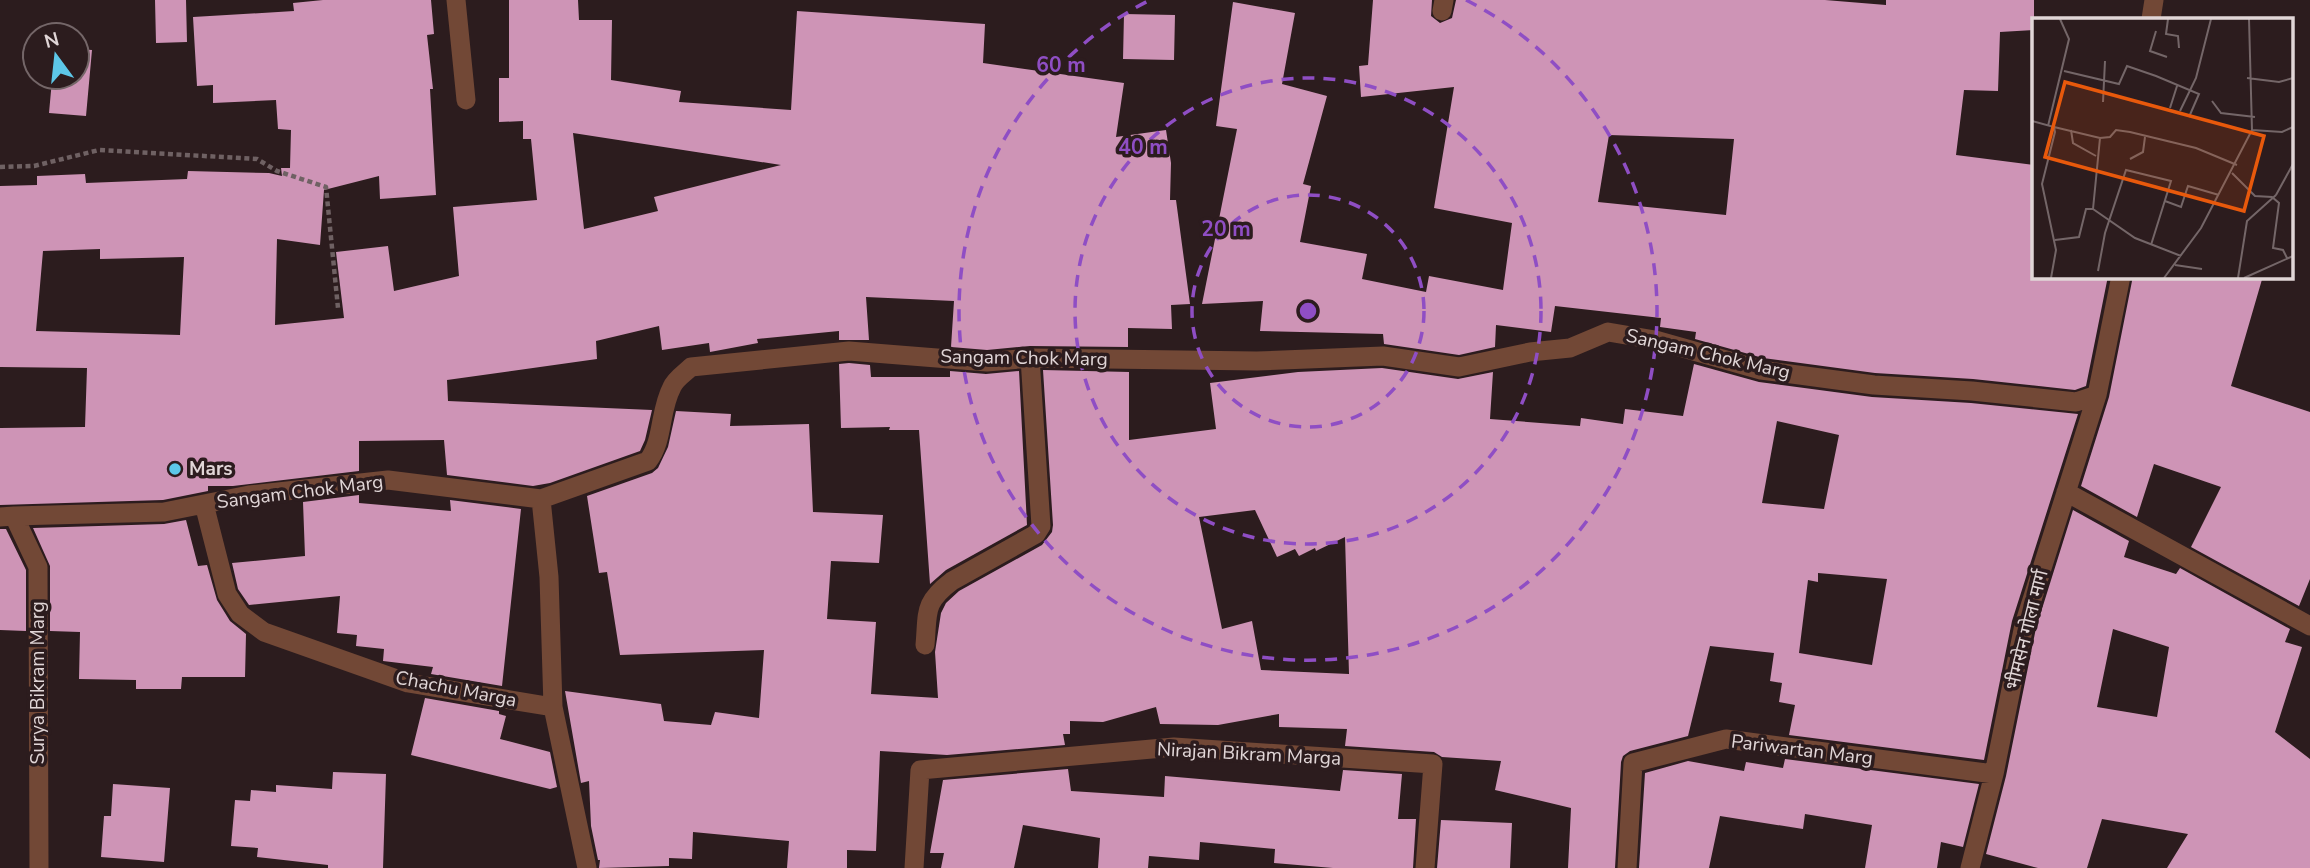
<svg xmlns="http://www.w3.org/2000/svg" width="2310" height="868" viewBox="0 0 2310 868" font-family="'Nunito Sans','Noto Sans Devanagari',sans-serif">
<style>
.building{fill:#ce94b6;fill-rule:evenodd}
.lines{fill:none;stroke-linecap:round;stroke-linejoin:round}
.path{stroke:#6f6163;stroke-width:4.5;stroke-dasharray:5 3.5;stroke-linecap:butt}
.minor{stroke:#724836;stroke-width:19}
.ring{fill:none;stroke:#8f4ec4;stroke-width:3.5;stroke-dasharray:12 9}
.poi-dot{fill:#5dc7e8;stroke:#2c1c1e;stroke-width:2.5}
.labels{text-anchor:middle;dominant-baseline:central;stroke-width:7;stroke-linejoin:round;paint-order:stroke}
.street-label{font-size:19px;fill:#e1d6d7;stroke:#2c1c1e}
.poi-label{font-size:19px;font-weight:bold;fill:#e1d6d7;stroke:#2c1c1e;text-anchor:start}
.inset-road{fill:none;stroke:#746668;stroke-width:2}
.view{fill:#e8590c;fill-opacity:0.15;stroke:#e8590c;stroke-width:3.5}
.inset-edge{fill:none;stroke:#e1d6d7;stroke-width:3.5}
.centre{fill:#8f4ec4;stroke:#2c1c1e;stroke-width:3.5}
.ring-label{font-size:21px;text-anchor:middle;font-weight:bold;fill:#8f4ec4;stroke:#2c1c1e;stroke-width:7;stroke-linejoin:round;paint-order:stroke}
</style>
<rect width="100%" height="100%" fill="#2c1c1e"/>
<!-- building -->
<path class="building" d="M155,0H186L187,42L156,43Z
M323,0H431L434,34L427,35L433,89H430L436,195L380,199L379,176L324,190L320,245L277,239L275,325L344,318L336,252L388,246L394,291L459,276L453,207L537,200L531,139H523V121L499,122V78H509V0H578L579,20H612L611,80L681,91L679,102L791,110L797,11L985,24L983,63L1124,83L1116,137L1166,130L1171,163L1170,200H1176L1190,304L1171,305L1172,329L1128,328V347L1030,346L987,350L951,347L954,301L866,297L869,340H839V331L757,339L758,343L710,352L709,343L662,350L659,326L596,341L597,359L447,380L448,401L652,410L645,440L640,451L550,483L533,486L447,475L444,440L359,441V471L233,486H208V491L163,500L0,505V428L85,427L87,368L0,367V186L37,185V176L85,174L86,183L187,179L188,171L269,173L282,176L281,168H290L291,130L278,129L276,100L213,103V85L197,86L193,17L294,11L293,3ZM573,133L781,165L654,197L658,211L584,229ZM100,249V259L184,257L180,335L36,331L43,251Z
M1373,0H1432L1431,16L1440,23L1452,18L1456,0H1825L1886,5V0H2034V30L2000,32L1998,91L1964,90L1956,155L2034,165V276H2108L2086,386L2075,390L1973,379L1875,373L1763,358L1695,339L1696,332L1660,327L1661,318L1555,306L1551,332L1496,325L1495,347L1459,355L1384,344L1383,334L1260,331L1263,301L1202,304L1237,129L1216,126L1233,2L1295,13L1282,84L1327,96L1303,184L1311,186L1300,242L1367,254L1362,279L1426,292L1429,276L1503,290L1512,223L1434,208L1454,87L1361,97L1359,66L1368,65ZM1609,135L1734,139L1726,215L1598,202Z
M1124,14L1175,15L1174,60L1123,59Z
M77,49L92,50L86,116L49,113L52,80L33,78L35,58V77H77Z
M2133,276H2263L2231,386L2310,412V579L2299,606L2191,547L2221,487L2154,464L2137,517L2081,486L2109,397Z
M849,363L870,365L871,377H950V371L986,374L1019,371L1027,525L946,570L930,584L919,430H889L890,427L841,428L839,364Z
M1694,364L1759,382L1872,397L1971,403L2078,414L2012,621L1984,760L1789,735L1795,705L1779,702L1782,683L1770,681L1774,653L1710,646L1688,736L1630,751L1623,756L1621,762L1615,868H1568L1571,808L1495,790L1501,761L1442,757L1434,752L1345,746L1347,729L1279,727V714L1218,725L1160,724L1156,707L1103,722L1070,721V734H1063L1065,745L947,755L880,751L876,851L847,850V868H787L789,841L693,832L692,859L669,858V866L599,868L600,860H598L591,826L589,781L581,783L565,691L661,704L664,721L711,725L715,712L759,718L764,650L620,655L607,572L599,573L587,496L652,473L658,468L668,447L676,411L731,414L730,426L809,424L813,512L883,515L879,563L831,561L827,619L876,622L871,694L938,698L935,652L941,613L946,603L959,591L1042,545L1052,532L1053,525L1043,370L1129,372V440L1216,429L1210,383L1298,372L1382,368L1458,379L1493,372L1490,419L1580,426L1581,418L1623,424L1625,409L1683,416ZM1777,421L1839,435L1824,509L1762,503ZM1255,510L1277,557L1295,549L1299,556L1315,548L1316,551L1345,537L1349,674L1261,670L1252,621L1222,629L1199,517ZM1818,573L1887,579L1872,665L1799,653L1808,580L1818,582Z
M359,495V503L451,511L450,500L521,509L502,686L431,674L433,667L383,661L384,649L356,646L357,635L337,633L340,596L249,605L238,589L232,563L305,556L303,502Z
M2073,510L2129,541L2124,557L2176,574L2180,568L2290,629L2285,642L2302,647L2275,732L2310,759V868H2167L2188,834L2102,819L2087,868H2038L1986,854L2006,776L2036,628ZM2113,629L2169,647L2157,717L2097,707Z
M186,520L198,566L207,565L217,600L230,621L246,634L245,677H182L181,689H136V680L79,679L80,632L50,631V566L33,528L164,524Z
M0,529H6L26,570V631L0,630Z
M425,698L499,711V714L506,716L500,739L550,752L557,787L550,789L411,755Z
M1785,759L1979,784L1963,847L1941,842L1937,868H1865L1872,825L1805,814L1803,829L1720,816L1709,868H1639L1645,773L1688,761L1744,771L1746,762L1783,768Z
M1068,769L1071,791L1164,797L1165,776L1340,791L1343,770L1402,774L1398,819H1416L1413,868H1333L1274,863L1275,849L1200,842L1199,860L1149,856L1148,868H1098L1100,838L1023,825L1014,868H941L944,853H930L943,780Z
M333,772L386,774L383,868H328V865L257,857L258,848L231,846L235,800L250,801L251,790L276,792V785L332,789Z
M113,784L170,788L164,862L101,857L104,816H111Z
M1441,820L1512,823L1510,868H1437Z"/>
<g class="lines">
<!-- path -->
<path class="path" d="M0,167L34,166L99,150L257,159L277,171L326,187L338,308"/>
<!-- minor -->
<path class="minor" d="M456,0L466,100
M1442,11L1444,0
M2151,19L2154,0
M2066,492L2310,626
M541,499L549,577L553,707L587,868
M204,504L227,594L240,614L264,632L408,683L553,707
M14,516L164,512L249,495L388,480L541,499L648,461C664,440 659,411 672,387C675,379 685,373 691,367L849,351L987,362L1030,358L1257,361L1383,356L1459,367L1530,352L1570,348L1608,332L1655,340L1761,370L1874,385L1972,391L2076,402L2097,395
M0,517L14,516L38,567L39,868
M925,645C928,612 923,603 952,581L1036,534L1041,526L1030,358
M914,868L920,770L1174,747L1433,764L1425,868
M1627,868L1633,763L1726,739L1994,774
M1970,868L1994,774L2024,625L2097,395L2121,276"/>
</g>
<!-- distance rings -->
<g class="ring">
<circle cx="1308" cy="311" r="116"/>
<circle cx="1308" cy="311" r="233"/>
<path d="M1466 0A349 349 0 1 1 1150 0"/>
</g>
<!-- markers -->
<circle class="poi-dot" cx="175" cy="469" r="7"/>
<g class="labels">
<!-- street labels -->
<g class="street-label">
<text transform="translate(1708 354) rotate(13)">Sangam Chok Marg</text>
<text transform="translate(1024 358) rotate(1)">Sangam Chok Marg</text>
<text transform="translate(300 492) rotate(-7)">Sangam Chok Marg</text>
<text transform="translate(2027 630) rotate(-76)">भीमसेन गोला मार्ग</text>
<text transform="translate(38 683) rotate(-90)">Surya Bikram Marg</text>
<text transform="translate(456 689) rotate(11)">Chachu Marga</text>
<text transform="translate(1802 750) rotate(7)">Pariwartan Marg</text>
<text transform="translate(1249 754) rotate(3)">Nirajan Bikram Marga</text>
</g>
<!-- poi labels -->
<g class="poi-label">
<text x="189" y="469">Mars</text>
</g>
</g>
<!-- overview -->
<g transform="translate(2032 18)">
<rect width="261" height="261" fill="#2c1c1e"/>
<path class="inset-road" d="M136,1L134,16L146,18L147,30M124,13L118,33L135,39M32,53L87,66L95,48L124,58L167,76L157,99M215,60L247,64L261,60M180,83L189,95L223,99M71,84L73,43M138,90L145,68M148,93L164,60L179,1M0,103L22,109L23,114L10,166L24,232L19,260M16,108L37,21L28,1M22,109L68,120L78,119L84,112L98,114L164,130L205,147M39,112L41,125L64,138M220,112L250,114L261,109M98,141L111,134L113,119M200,155L223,178L240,179L247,185L241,230L251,232L255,240M244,177L261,146M133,183L149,189L156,168L187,177M61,191L103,220L149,238M61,191L68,120M23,222L47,219L54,191H61M143,247L170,251M66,253L73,215L94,152L139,163L119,227M132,260L169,210L220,112L217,1M206,260L215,203L244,177M212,260L261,238"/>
<path class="view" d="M33,64L232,118L212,193L13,139Z"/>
<rect width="261" height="261" class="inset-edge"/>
</g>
<circle cx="1308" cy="311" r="10" class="centre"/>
<g class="ring-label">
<text x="1061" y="72">60 m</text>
<text x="1143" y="154">40 m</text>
<text x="1226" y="236">20 m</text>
</g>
<!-- north arrow -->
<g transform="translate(56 56) rotate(345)"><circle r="33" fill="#2c1c1e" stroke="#746668" stroke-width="2"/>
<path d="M0-5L12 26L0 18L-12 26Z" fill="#5dc7e8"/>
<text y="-10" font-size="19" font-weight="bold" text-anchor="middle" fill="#e1d6d7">N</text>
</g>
</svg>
